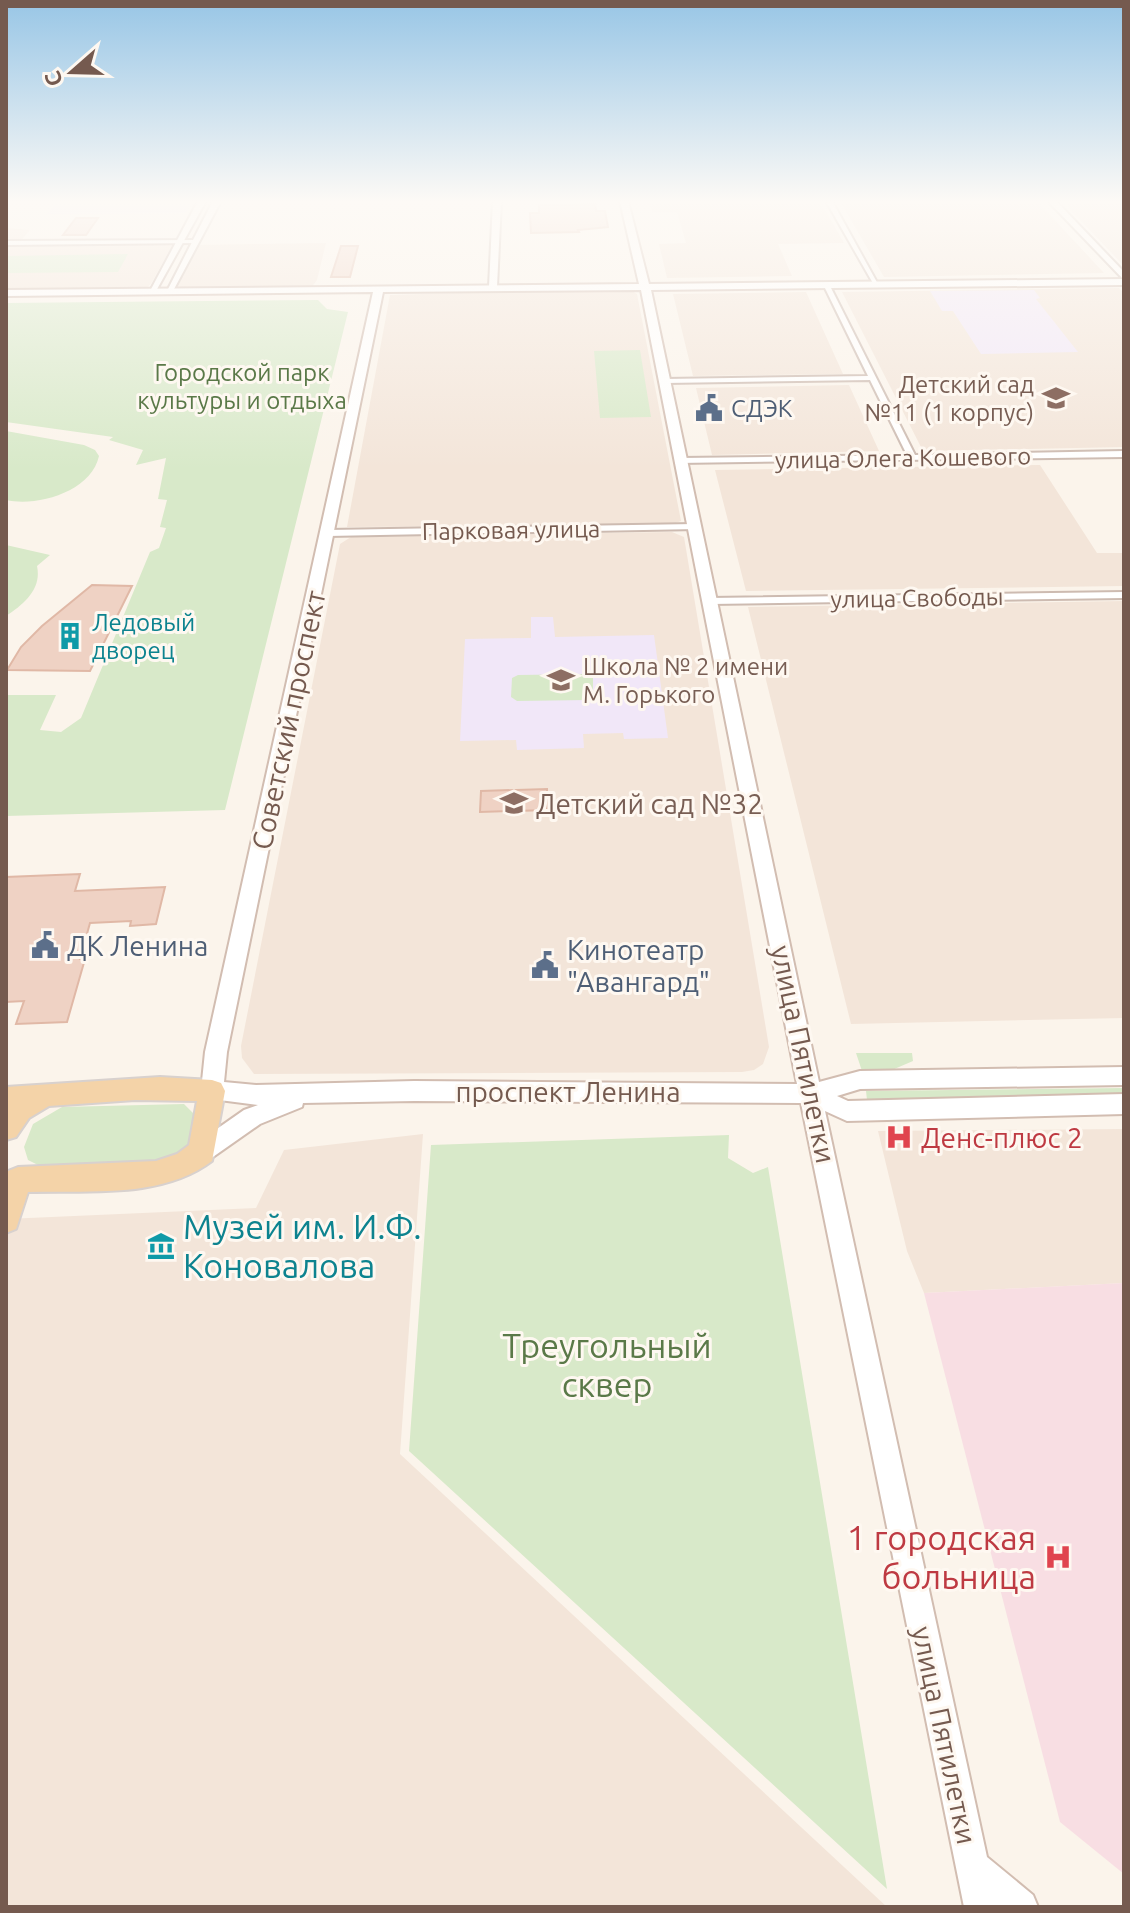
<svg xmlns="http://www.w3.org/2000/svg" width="1130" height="1913" viewBox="0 0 1130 1913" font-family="Ubuntu,sans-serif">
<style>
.residential{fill:#f3e5d9}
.education{fill:#f1e7f8}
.medical{fill:#f8dee3}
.green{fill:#d8e9c9}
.building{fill:#efd2c4;stroke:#e0b8a6;stroke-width:2}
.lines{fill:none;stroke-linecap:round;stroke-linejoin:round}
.minor-casing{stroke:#cdbbb1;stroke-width:4}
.tertiary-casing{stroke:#cdbbb1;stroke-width:4}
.secondary-casing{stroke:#d2bdb1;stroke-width:4}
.primary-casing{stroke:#d8d1ce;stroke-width:4}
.minor{fill:#fff;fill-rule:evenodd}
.tertiary{fill:#fff;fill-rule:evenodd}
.secondary{fill:#fff;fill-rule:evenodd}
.primary{fill:#f4d3a8;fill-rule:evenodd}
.labels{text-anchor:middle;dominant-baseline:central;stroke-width:6;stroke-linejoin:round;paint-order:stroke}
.far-park-label{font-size:24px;fill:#5a7948;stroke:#fef8f1}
.far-education-label{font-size:24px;fill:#785e54;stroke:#fef8f1;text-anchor:end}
.far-service-label{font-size:24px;fill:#4e5e75;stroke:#fef8f1;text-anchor:start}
.far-street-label{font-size:24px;fill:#755a4f;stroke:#fef8f1}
.far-culture-label{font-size:24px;fill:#0d838f;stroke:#fef8f1;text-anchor:start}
.street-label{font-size:28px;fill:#755a4f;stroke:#fef8f1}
.education-label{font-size:28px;fill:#785e54;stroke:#fef8f1;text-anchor:start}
.service-label{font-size:28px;fill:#4e5e75;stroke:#fef8f1;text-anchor:start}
.health-label{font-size:28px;fill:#be3a42;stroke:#fef8f1;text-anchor:start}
.near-culture-label{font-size:34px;fill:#0d838f;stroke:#fef8f1;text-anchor:start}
.near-park-label{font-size:34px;fill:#5a7948;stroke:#fef8f1}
.near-health-label{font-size:34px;fill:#be3a42;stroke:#fef8f1;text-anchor:end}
</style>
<rect width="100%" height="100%" fill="#fbf4eb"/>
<!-- residential -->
<path class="residential" d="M649,201H820L844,243L778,244L792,276L667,278L659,244L686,243L677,212H652Z
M840,201H1037L1104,273L884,277Z
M1062,201H1124V266Z
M6,228L30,230L18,244H173L151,284L145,289L6,291Z
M326,243L317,280L311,288L174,287L196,245Z
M1119,288L1124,293V447L923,451L842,292Z
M554,290H630L637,294L681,521L670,525L347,527L390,295Z
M806,292L843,374L693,376L673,294Z
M849,385L879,451L712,455L696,388Z
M1040,465L1097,553H1124V586L746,591L715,470Z
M672,532L684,537L769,1047L763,1064L754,1070L742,1072L254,1074L242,1058L241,1046L340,544L351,537Z
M1124,601V1018L851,1024L748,607Z
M1124,1129V1283L924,1293L907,1251L878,1131Z
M423,1134L400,1454L887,1907H6V1219L256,1208L284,1150Z"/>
<!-- education -->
<path class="education" d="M58,201H193L186,213L47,214Z
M1034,290L1040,298L1036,299L1078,352L981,354L953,311H942L930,291Z
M531,617H553L555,637L654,635L668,738L624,739L623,733L583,734L584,748L517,750L516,740L460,741L465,639L531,638Z"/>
<!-- medical -->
<path class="medical" d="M1124,1283V1874L1060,1822L924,1293Z"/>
<!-- green -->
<path class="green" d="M128,254L118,272L6,273V256Z
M318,300L327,309L348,312L225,810L6,816V695H56L40,730L61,732L81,718L150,552L159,548L166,528L160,527L167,500L158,499L166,458L136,465L143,450L109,440L113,437L6,422V303Z
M640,350L651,417L600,418L594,351Z
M6,431L84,445L95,450L99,456C91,492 37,507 6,500Z
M6,545L50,555L37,566C42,589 24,604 6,616Z
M587,674L593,678V697L588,700L517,701L511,697L512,678L518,675Z
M856,1053H912L913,1061L892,1070L862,1071Z
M1124,1088V1093L867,1100L866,1091Z
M184,1104L195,1115L197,1134L185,1152L161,1164L48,1170L28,1160L24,1147L33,1124L62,1107Z
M729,1135L728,1158L753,1173L768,1167L887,1889L409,1451L431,1145Z"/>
<!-- building -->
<path class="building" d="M595,204L596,211H605L608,227L578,230L579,232L531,233L530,213H539V205Z
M76,218H98L86,235H63Z
M341,246H358L350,277H331Z
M92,585L132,586L90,671L7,670L21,647L42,626Z
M547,789V810L480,812L481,791Z
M80,874L75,891L165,887L156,924L130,926L131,921L90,923L80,959H85L67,1022L16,1024L24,1001L6,1002V877Z"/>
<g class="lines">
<!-- minor casing -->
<g class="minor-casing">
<path id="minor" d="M826,201H832L879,286L874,285Z
M197,240L195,243L6,245V241Z
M827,284L830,286L915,455L1124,451V457L678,463L677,461L681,458L907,455L870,380L665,383L661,381L665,379L868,376L824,286Z
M695,524L698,525V529L328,536L323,533L328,530Z
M1124,592V598L710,604L705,601L710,598Z"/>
</g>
<!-- tertiary casing -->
<g class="tertiary-casing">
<path id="tertiary" d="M198,201H206L156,291L149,293Z
M213,201H221L173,291L166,293Z
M493,201H501L497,287L493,290L489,287Z
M1048,201H1056L1124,272V280Z"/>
</g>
<!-- secondary casing -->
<g class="secondary-casing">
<path id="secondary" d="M620,201H628L649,284L1124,279V285L651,290L819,1082L860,1071L1124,1067V1085L860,1089L837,1096L848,1101L1124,1094V1114L847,1121L825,1111L987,1857L1033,1895L1038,1907H964L801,1103L414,1101L303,1103L302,1107L260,1124L210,1159L202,1162L194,1159L191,1152L194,1145L244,1110L258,1105L204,1098L201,1091L205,1052L373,292L6,296V290L639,284ZM641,290L797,1084L414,1081L256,1085L224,1082L227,1052L383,292Z"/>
</g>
<!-- primary casing -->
<g class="primary-casing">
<path id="primary" d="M160,1077L212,1080L221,1083L225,1091L212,1161C162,1199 89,1190 28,1192L16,1229L6,1233L8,1171L18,1167L156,1161L177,1154L189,1145L197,1101L135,1100L49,1106L29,1118L16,1137L6,1140V1087Z"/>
</g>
<!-- minor -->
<use href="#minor" class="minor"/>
<!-- tertiary -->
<use href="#tertiary" class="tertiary"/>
<!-- secondary -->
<use href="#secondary" class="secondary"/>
<!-- primary -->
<use href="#primary" class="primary"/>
</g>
<!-- sky -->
<linearGradient id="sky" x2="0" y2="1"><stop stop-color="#98c6e6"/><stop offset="0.43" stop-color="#fdfaf6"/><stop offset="1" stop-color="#fdfaf6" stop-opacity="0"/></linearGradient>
<rect width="1130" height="469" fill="url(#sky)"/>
<!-- icons -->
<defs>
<g id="school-bare" transform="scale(2.16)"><path d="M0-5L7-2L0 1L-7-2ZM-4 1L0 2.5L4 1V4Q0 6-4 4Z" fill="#8d6e63" stroke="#fef8f1" stroke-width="2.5" paint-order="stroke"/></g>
<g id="civic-bare" transform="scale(2.16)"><path d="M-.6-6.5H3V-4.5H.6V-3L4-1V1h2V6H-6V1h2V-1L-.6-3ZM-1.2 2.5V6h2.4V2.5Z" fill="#5c6f8a" stroke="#fef8f1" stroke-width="2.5" paint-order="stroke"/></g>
<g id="building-bare" transform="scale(2.16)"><path d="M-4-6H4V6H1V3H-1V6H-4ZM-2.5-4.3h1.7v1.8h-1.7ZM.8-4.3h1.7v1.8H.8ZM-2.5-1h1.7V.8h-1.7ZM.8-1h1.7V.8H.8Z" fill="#0f9aa8" stroke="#fef8f1" stroke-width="2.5" paint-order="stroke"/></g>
<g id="hospital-bare" transform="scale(2.16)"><path d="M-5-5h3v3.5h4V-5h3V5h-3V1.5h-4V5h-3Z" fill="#e0444e" stroke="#fef8f1" stroke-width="2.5" paint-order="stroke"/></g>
<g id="museum-bare" transform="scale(2.16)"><path d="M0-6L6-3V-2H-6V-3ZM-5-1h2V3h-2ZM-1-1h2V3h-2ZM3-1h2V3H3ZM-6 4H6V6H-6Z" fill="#0f9aa8" stroke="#fef8f1" stroke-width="2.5" paint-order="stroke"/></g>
</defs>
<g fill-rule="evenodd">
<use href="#school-bare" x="1056" y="398"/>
<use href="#civic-bare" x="709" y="408"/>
<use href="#building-bare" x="70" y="636"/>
<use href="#school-bare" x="561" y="680"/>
<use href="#school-bare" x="514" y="803"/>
<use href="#civic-bare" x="45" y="945"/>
<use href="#civic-bare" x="545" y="965"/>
<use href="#hospital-bare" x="899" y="1137"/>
<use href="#museum-bare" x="161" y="1246"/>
<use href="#hospital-bare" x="1058" y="1557"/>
</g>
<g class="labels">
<!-- far-park labels -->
<g class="far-park-label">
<text x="242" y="372">Городской парк<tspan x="242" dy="28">культуры и отдыха</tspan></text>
</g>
<!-- far-education labels -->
<g class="far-education-label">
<text x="1034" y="384">Детский сад<tspan x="1034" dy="28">№11 (1 корпус)</tspan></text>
<text x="583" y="666" text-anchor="start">Школа № 2 имени<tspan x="583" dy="28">М. Горького</tspan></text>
</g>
<!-- far-service labels -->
<g class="far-service-label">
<text x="731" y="408">СДЭК</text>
</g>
<!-- far-street labels -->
<g class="far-street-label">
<text transform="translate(903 458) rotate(-1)">улица Олега Кошевого</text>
<text transform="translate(511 530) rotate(-1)">Парковая улица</text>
<text transform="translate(917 598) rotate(-1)">улица Свободы</text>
</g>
<!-- far-culture labels -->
<g class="far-culture-label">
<text x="92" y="622">Ледовый<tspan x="92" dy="28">дворец</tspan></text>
</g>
<!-- street labels -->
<g class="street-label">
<text transform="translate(288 720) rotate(-78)">Советский проспект</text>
<text transform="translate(804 1054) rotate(78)">улица Пятилетки</text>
<text x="568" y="1091">проспект Ленина</text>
<text transform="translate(945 1735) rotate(78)">улица Пятилетки</text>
</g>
<!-- education labels -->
<g class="education-label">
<text x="536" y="803">Детский сад №32</text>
</g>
<!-- service labels -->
<g class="service-label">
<text x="67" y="945">ДК Ленина</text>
<text x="567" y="949">Кинотеатр<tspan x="567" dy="32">"Авангард"</tspan></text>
</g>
<!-- health labels -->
<g class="health-label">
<text x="921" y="1137">Денс-плюс 2</text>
</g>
<!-- near-culture labels -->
<g class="near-culture-label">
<text x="183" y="1226">Музей им. И.Ф.<tspan x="183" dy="39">Коновалова</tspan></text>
</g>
<!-- near-park labels -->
<g class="near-park-label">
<text x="607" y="1345">Треугольный<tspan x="607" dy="39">сквер</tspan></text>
</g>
<!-- near-health labels -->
<g class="near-health-label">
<text x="1036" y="1537">1 городская<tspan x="1036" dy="39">больница</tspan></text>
</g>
</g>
<!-- border -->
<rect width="1130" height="1913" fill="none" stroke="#755a4f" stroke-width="16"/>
<!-- north arrow -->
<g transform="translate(72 72) rotate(250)" stroke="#fef8f1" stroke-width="6" paint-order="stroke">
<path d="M0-6L14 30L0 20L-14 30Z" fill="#755a4f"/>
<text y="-12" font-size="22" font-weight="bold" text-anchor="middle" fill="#755a4f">С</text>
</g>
</svg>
